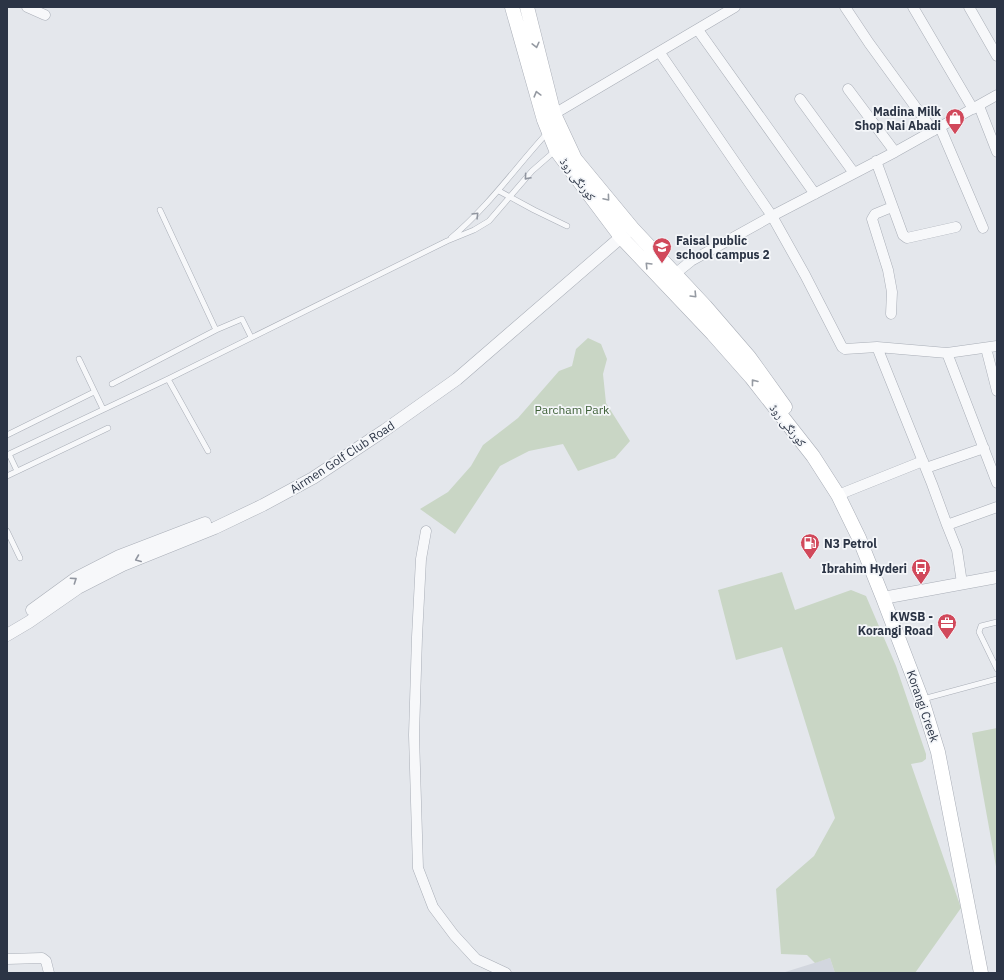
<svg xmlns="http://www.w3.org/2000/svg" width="1004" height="980" viewBox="0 0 1004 980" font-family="'IBM Plex Sans','Noto Naskh Arabic',sans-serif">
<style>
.built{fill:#d2d6de}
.green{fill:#c9d6c5}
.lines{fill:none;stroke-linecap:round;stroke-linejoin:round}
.service-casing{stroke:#a9aeb7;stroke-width:6}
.minor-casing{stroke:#a9aeb7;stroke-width:11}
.tertiary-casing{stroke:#a9aeb7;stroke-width:13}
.secondary-casing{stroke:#a9aeb7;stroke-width:15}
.service{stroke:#f7f8fa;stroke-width:5}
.minor{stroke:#f7f8fa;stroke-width:10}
.tertiary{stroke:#f7f8fa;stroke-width:12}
.secondary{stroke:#fff;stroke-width:14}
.oneway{stroke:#959aa2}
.oneway2{stroke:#9196a0}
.labels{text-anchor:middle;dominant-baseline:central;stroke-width:3.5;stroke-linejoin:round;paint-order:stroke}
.poi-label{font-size:12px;font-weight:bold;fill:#2b3445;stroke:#f4f6f9;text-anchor:end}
.street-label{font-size:12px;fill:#2b3445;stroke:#f4f6f9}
.park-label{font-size:12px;fill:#3f6138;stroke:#f4f6f9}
</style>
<rect width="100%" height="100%" fill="#e4e7ec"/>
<!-- built -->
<path class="built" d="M830,958L835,973H782Z"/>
<!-- green -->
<path class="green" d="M588,338L601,344L607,359L603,374L606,403L630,441L615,458L578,471L563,444L529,451L500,466L455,534L420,509L448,492L471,466L483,445L518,418L559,371L572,366L576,349Z
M782,572L795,610L851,590L866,596L896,666L926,754V759L922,762L911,764L961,908L915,973H835L830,958L815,963L807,955L781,954L776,889L814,856L835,818L782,647L736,660L718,590Z
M997,728V872L972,733Z"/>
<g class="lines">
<!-- service casing -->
<g class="service-casing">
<path id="service" d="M499,191L534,210L567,226
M160,210L216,330
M451,238C489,206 515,168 548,132
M79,359L103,409
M168,379L208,451
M112,384L216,330L242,319L251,337
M7,435L94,392
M9,454L17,471
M7,455L168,379L447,241L474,230L489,221L532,171L556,150
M7,476L108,428
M7,531L20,558
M997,622L981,626L979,632L997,669
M923,699L997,679"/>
</g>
<!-- minor casing -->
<g class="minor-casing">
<path id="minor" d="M27,7L45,15
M845,7L869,43L933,131
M913,7L973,109
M969,7L997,56
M698,30L815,194
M660,53L772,216L805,275L842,347L845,349L877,347L947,353L997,346
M848,89L895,152
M800,99L854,173
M979,106L997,152
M549,117L735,7
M940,127L983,228
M876,161L903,235L907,238L956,227
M675,274L691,261L772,216L895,152L997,95
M891,314L892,292L888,270L872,219L875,214L892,207
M877,347L932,484L947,525L957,550L962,583
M986,348L997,391
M947,353L997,483
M926,468L984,448
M838,495L923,461
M947,525L997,507
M426,531L421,559L417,637L414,735L418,868L433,907L454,935L476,959L506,973
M7,959L42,958L46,961L49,973"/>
</g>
<!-- tertiary casing -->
<g class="tertiary-casing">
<path id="tertiary" d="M883,598L997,577
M32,610L76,578L119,556L205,523
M7,635L29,622L78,588L123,565L215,528L263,505L313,478L385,430L457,379L627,232"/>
</g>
<!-- secondary casing -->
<g class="secondary-casing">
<path id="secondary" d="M512,7L544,120L556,150L621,237L713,334L751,377L813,456L838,495L859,538L883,598L922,700L938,752L981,973
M527,7L554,114L575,159L632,228L705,306L749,357L785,407"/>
</g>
<!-- service -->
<use href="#service" class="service"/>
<!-- minor -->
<use href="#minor" class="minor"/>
<!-- tertiary -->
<use href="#tertiary" class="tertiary"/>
<!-- secondary -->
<use href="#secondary" class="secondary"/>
</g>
<!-- one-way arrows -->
<defs><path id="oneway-chevron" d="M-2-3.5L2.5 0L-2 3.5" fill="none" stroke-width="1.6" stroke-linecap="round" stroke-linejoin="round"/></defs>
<g class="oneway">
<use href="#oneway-chevron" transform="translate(536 45) rotate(76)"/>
<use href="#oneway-chevron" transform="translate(537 94) rotate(-105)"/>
<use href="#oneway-chevron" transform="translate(607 198) rotate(50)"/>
<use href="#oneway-chevron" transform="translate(648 265) rotate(-134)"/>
<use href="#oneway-chevron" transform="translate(694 295) rotate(46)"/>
<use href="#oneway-chevron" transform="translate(754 382) rotate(-128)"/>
</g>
<g class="oneway2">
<use href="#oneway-chevron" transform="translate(527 177) rotate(131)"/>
<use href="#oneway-chevron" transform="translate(476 215) rotate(-45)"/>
<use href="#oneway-chevron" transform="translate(138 559) rotate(158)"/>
<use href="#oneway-chevron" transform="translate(74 580) rotate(-34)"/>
</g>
<!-- icons -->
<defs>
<g id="shop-pin" transform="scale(1)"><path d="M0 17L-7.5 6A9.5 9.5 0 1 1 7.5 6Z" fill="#d1495b" stroke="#f4f6f9"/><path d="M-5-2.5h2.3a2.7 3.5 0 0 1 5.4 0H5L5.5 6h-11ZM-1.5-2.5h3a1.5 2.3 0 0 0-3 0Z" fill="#fff"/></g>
<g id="school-pin" transform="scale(1)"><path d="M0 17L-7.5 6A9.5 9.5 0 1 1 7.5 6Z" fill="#d1495b" stroke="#f4f6f9"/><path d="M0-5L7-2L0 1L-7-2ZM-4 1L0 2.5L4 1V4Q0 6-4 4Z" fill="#fff"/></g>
<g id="fuel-pin" transform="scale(1)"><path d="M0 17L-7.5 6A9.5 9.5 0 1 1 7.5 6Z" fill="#d1495b" stroke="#f4f6f9"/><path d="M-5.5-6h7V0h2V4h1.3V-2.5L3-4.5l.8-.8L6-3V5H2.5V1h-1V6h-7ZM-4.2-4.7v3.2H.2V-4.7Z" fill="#fff"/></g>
<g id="bus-pin" transform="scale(1)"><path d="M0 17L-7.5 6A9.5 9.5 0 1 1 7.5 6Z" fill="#d1495b" stroke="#f4f6f9"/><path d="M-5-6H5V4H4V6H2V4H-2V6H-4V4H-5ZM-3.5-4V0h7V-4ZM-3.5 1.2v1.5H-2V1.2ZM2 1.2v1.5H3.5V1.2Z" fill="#fff"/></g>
<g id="office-pin" transform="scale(1)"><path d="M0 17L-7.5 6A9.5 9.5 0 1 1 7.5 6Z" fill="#d1495b" stroke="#f4f6f9"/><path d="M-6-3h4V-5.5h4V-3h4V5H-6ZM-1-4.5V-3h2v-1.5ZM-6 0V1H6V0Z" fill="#fff"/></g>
</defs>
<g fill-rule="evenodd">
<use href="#shop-pin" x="955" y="118"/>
<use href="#school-pin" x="662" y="247"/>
<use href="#fuel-pin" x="810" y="543"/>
<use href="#bus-pin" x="921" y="568"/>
<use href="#office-pin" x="947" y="623"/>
</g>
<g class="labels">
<!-- poi labels -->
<g class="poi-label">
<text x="941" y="111">Madina Milk<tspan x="941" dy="14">Shop Nai Abadi</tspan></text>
<text x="676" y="240" text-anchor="start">Faisal public<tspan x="676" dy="14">school campus 2</tspan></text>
<text x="824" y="543" text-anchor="start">N3 Petrol</text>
<text x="907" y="568">Ibrahim Hyderi</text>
<text x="933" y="616">KWSB -<tspan x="933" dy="14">Korangi Road</tspan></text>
</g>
<!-- street labels -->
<g class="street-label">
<text transform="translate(578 179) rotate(53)">کورنگی روڈ</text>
<text transform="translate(788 425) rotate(52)">کورنگی روڈ</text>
<text transform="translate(342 457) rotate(-33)">Airmen Golf Club Road</text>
<text transform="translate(923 706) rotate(71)">Korangi Creek</text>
</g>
<!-- park labels -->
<g class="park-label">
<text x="572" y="409">Parcham Park</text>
</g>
</g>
<!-- border -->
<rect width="1004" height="980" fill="none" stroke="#2b3445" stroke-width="16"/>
</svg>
